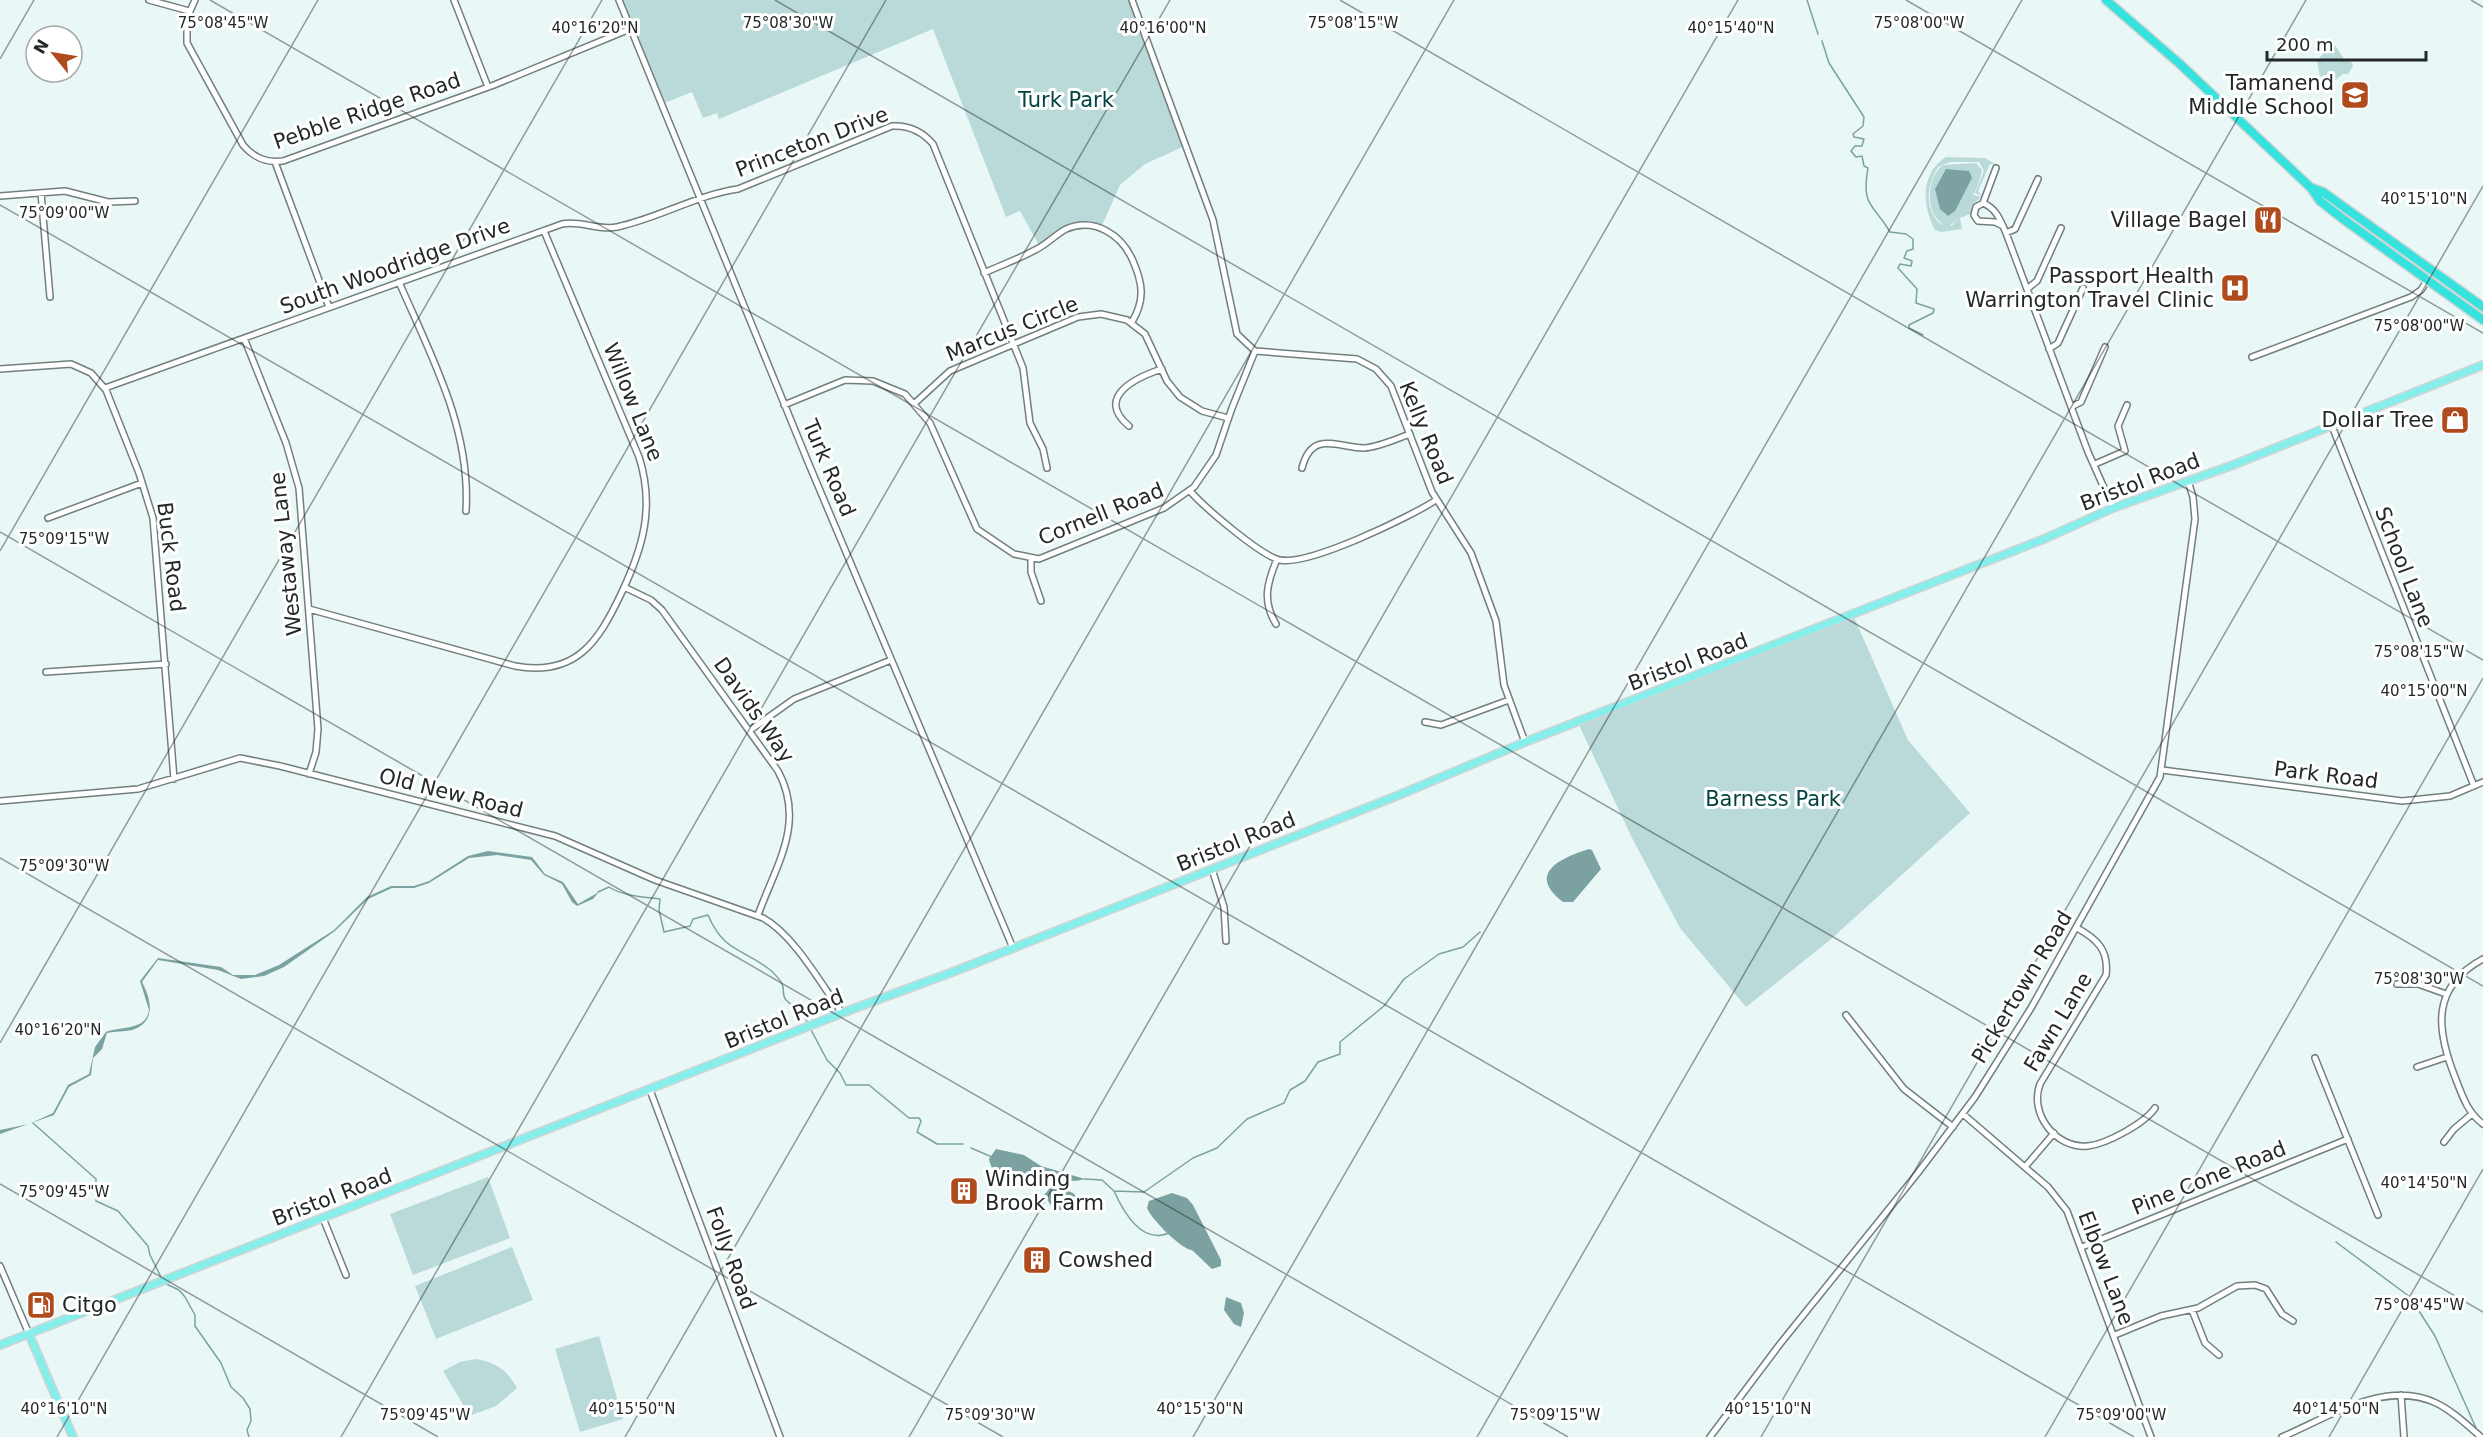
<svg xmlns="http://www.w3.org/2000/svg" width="2483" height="1437" viewBox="0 0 2483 1437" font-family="'DejaVu Sans',sans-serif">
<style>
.green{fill:#b9dad8}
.water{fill:#7ba2a0}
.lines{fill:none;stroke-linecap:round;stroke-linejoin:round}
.stream{stroke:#7ba2a0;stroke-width:1.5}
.minor-casing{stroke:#727f7f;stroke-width:8}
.major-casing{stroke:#d3d4d4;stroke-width:10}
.highway-casing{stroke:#d3d4d4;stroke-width:11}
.minor{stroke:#fff;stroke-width:5}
.major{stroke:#86eeeb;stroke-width:7}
.highway{stroke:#35e2de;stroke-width:8}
.ticks{fill:none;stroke:#232828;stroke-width:1.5;stroke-opacity:0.45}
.labels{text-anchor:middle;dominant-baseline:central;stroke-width:6;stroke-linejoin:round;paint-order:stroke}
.poi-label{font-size:21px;fill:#232828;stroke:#fff;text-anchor:end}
.park-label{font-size:21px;fill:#024341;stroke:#fff}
.street-label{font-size:21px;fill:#232828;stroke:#fff}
.ticks-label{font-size:15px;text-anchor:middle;fill:#232828;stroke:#fff;stroke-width:6;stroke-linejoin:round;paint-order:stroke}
</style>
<rect width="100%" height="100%" fill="#e9f8f7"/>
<!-- green -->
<path class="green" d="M621,0H1132L1187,145L1145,164L1120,185L1101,228C1076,223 1060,233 1040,247L1020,211L1006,217L933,29L719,119L717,113L703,118L692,92L662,104Z
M2335,45L2344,59H2350L2353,66L2348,74H2343L2332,83L2320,76L2317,62L2326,49Z
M1946,157L1985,158L1995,164H1990L1978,191L1982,196L1975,193L1984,171L1979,162H1950L1938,167C1928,184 1923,206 1939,223L1952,226L1974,195L1981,197L1972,205L1970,214L1960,218L1962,229L1941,232L1935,230C1922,206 1920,173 1946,157Z
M1976,163L1982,170C1979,188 1965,215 1949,226C1924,221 1925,178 1943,165Z
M1853,615L1908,740L1970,813L1830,940L1746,1007L1680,928L1632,838L1578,723Z
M488,1177L510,1238L413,1275L390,1214Z
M512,1247L533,1300L436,1339L415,1286Z
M599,1336L623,1419L580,1432L555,1349Z
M475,1359C496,1362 507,1370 517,1388L496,1406L472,1415L467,1411L443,1371L460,1362Z"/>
<!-- water -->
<path class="water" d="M1946,169L1969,171L1972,178L1955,211L1948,216L1940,209L1935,189Z
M1589,849L1592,850L1601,869L1573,902H1563C1526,874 1560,858 1589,849Z
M488,851L532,857L545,874L563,882L578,904L599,892L593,899L577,906L572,902L562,884L544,875L531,860L497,855L469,858L429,883L414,888H392L368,899L335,931L284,967L264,976L241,979L218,970L158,960L142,982C151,999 157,1022 132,1030C124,1032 115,1031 107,1033L102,1049L93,1058L91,1075L69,1087L54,1115L0,1134V1130L29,1124L53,1113L68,1085L89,1074L95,1047L106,1032C121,1026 146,1031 149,1010L140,981L158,958L221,967L233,975H255L279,965L334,930L367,897L391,886H414L429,881L468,856Z
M996,1149L1024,1155L1041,1166L1085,1179C1072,1183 1065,1179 1052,1179C1032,1178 994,1188 989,1159Z
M1058,1187L1073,1193L1082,1201L1078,1210H1054L1044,1195L1050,1188Z
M1172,1193L1187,1198L1193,1205L1221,1260V1266L1212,1269L1192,1250C1182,1250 1151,1219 1147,1208L1149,1201Z
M1226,1297L1241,1303L1244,1313L1241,1327L1234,1324L1224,1310Z"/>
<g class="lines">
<!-- stream -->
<path class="stream" d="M1807,0L1818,34
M1822,41L1829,63L1864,117L1863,126L1853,134L1854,137L1864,139L1862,146H1855L1851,151L1856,157L1862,156L1864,166L1868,168C1861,207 1873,203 1890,232L1906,234L1913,239V249L1907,251L1904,258L1912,261L1911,266L1900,264L1898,268L1917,289L1916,303L1934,309L1933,313L1909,325V328L1923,335
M598,892L609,887C622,896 645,897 660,899L659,910L664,932L690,926L693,919L708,915C724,952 740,947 769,969C773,972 782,981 783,987C784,992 782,995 786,1000C794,1008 802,1012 808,1023
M810,1028L827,1060L840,1073L846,1085H869L909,1118H919L921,1121L917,1132L937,1144H963
M33,1123L96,1179V1201L118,1211L148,1246L150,1255L162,1279
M971,1148L992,1157
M1084,1179L1102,1180L1114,1191L1144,1192L1193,1158L1217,1148L1247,1119L1284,1103L1290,1090L1305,1081L1318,1062L1340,1054V1042L1384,1006L1404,979L1439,954L1463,947L1480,932
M1114,1191C1123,1211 1141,1245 1169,1233
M2336,1242L2410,1297L2435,1336L2476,1428
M164,1283L179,1290L185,1297L195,1315V1326L221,1363L231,1387L243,1398L250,1409L251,1421L247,1430L249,1437"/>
<!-- minor casing -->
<g class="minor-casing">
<path id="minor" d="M149,0L189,11
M195,0L187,18V43L243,145C254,158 266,163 283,161L494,85L630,29
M454,0L488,87
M619,0L808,462L1013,948
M1132,0L1213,220L1237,334L1255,351L1357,359L1376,369L1391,386L1432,492L1471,553L1496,621L1504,685L1525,742
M275,162L329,307
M41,193L50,297
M0,196L65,191L108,202L135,201
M1983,203L1996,168
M2003,226L1995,222L1978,221L1974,215L1976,207L1983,203C1997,209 2000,220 2006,233L2088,452L2113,508
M2006,233L2015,229L2038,179
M984,273C1001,265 1019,259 1035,250C1046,245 1055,235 1066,229C1095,217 1122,235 1133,261C1143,284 1145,300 1132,322
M399,282C431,356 471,428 466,511
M2027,289L2037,281L2061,228
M244,338L286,443L299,488L318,729L316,752L309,774
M2049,349L2058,343L2083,288
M2252,357L2411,297L2421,290L2429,278
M0,369L71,364L91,373L106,390L139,473L153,518L174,779
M105,388L562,224C581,220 598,231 617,227C659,218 696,195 738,189L892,126C909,125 922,131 933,144L1023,368L1030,423L1043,449L1047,468
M915,403L950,371L1078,317L1101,314L1127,320L1145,334L1167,381L1180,397L1202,411L1228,418
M784,405L845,380L873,381L905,394L930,423L977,529L1014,554L1039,559L1164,508L1194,487L1216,455L1232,408L1255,351
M2071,407L2081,402L2105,347
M1129,426C1094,397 1137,377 1162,369
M2332,426L2474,786
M2095,464L2125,451L2118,426L2127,405
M1302,468C1312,429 1338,448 1364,448C1379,447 1396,439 1410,434
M1190,491C1204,507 1261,556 1280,560C1309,566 1410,517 1436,500
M48,518L142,483
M1031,559V572L1041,601
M624,587L651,600L662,610L778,771C806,823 776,865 758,915
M309,609L515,666C576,677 598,642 621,594C643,548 655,507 639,457L544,231
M1276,624C1262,601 1267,583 1277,559
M46,672L166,664
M1425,722L1441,725L1509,700
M749,731L794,699L891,660
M2162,770L2402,801L2450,796L2483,782
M0,801L138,789L240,758L280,766L555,836L655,880L763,918C794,935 821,984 842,1013
M1212,869L1224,907L1226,941
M2077,928C2097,939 2109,950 2106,975L2040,1084C2029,1113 2055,1149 2088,1146C2107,1144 2145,1123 2155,1108
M2483,959C2431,987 2436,1029 2455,1077C2462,1095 2467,1112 2483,1124
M2397,984H2418L2446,994
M1846,1015L1904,1089L1953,1127
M2315,1058L2378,1215
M2417,1067L2447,1057
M650,1090L780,1437
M1963,1114L2048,1187L2067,1211L2151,1437
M2444,1142L2454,1129L2472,1114
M2025,1167L2054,1133
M323,1218L346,1275
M2082,1247L2348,1139
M0,1266L29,1334
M2192,1310L2205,1343L2219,1355
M2115,1335L2161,1316L2198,1308L2237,1286L2255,1285L2266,1289L2282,1314L2293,1321
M2401,1395L2404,1437
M1710,1437L1780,1344L1917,1174L1975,1097L2031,1008L2160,777L2195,519L2193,497L2188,481
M2282,1437C2329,1417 2385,1379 2436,1403C2453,1411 2467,1425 2481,1437"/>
</g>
<!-- major casing -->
<g class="major-casing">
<path id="major" d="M29,1334L73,1437
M0,1345L842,1013L958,970L1399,795L1525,742L2044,539L2113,508L2233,465L2483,365"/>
</g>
<!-- highway casing -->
<g class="highway-casing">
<path id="highway" d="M2106,0L2180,64L2311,188L2320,201L2343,219L2483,320
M2312,188L2323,192L2483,307"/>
</g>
<!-- minor -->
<use href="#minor" class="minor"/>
<!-- major -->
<use href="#major" class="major"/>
<!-- highway -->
<use href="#highway" class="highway"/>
</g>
<!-- ticks -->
<path class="ticks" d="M210,0L2483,1312M775,0L2483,986M1340,0L2483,660M1906,0L2483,333M2471,0L2483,7M0,59L34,0M0,205L2134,1437M0,532L1568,1437M0,551L318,0M0,858L1003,1437M0,1043L602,0M0,1184L438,1437M57,1437L886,0M341,1437L1170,0M625,1437L1454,0M909,1437L1738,0M1193,1437L2022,0M1477,1437L2306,0M1761,1437L2483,186M2045,1437L2483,678M2329,1437L2483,1169"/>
<!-- icons -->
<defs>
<g id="school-square" transform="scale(1.5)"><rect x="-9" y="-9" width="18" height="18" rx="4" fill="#b04b1d" stroke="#fff"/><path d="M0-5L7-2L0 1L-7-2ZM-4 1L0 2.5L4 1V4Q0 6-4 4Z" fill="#fff"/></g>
<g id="restaurant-square" transform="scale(1.5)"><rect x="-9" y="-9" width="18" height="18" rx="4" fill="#b04b1d" stroke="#fff"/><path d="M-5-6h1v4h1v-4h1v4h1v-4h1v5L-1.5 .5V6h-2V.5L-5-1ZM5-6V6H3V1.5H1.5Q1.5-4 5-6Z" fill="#fff"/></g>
<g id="hospital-square" transform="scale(1.5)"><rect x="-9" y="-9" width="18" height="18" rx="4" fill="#b04b1d" stroke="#fff"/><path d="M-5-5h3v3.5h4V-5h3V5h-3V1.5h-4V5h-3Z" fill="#fff"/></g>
<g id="shop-square" transform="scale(1.5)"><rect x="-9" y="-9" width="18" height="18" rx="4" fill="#b04b1d" stroke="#fff"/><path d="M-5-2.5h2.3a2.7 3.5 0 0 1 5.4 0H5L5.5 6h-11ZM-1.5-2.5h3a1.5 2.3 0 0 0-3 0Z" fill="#fff"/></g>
<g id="building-square" transform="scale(1.5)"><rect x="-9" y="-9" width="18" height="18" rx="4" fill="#b04b1d" stroke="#fff"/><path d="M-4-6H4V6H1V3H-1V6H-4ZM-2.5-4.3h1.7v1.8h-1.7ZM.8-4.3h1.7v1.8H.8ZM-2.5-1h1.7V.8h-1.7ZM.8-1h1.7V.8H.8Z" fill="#fff"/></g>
<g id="fuel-square" transform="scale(1.5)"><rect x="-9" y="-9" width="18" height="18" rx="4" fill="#b04b1d" stroke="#fff"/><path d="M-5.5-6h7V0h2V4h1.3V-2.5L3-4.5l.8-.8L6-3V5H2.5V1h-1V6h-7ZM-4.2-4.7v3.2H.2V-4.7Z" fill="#fff"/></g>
</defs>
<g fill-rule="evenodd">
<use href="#school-square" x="2355" y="95"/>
<use href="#restaurant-square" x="2268" y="220"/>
<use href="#hospital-square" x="2235" y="288"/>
<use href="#shop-square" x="2455" y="420"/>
<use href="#building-square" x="964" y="1191"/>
<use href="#building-square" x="1037" y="1260"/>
<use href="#fuel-square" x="41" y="1305"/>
</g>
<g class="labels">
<!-- poi labels -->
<g class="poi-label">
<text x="2334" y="83">Tamanend<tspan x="2334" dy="24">Middle School</tspan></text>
<text x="2247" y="220">Village Bagel</text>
<text x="2214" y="276">Passport Health<tspan x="2214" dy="24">Warrington Travel Clinic</tspan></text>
<text x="2434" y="420">Dollar Tree</text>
<text x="985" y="1179" text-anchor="start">Winding<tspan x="985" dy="24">Brook Farm</tspan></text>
<text x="1058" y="1260" text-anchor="start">Cowshed</text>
<text x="62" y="1305" text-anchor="start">Citgo</text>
</g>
<!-- park labels -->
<g class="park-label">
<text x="1066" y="100">Turk Park</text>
<text x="1773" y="799">Barness Park</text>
</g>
<!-- street labels -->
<g class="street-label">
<text transform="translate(367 111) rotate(-19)">Pebble Ridge Road</text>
<text transform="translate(812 142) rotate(-21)">Princeton Drive</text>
<text transform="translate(395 266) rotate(-20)">South Woodridge Drive</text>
<text transform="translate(1012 329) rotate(-22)">Marcus Circle</text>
<text transform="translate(633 402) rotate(68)">Willow Lane</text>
<text transform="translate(1426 433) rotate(68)">Kelly Road</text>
<text transform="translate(829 468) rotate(67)">Turk Road</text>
<text transform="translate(2140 482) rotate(-21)">Bristol Road</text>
<text transform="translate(1101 514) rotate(-22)">Cornell Road</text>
<text transform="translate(286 554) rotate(-96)">Westaway Lane</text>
<text transform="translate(171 557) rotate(83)">Buck Road</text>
<text transform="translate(2404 567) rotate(69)">School Lane</text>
<text transform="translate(1688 662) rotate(-21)">Bristol Road</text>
<text transform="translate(754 710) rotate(55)">Davids Way</text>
<text transform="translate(2326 775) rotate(7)">Park Road</text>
<text transform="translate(451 793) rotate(14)">Old New Road</text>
<text transform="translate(1236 842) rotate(-22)">Bristol Road</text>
<text transform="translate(2022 987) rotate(-59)">Pickertown Road</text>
<text transform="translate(784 1019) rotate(-22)">Bristol Road</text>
<text transform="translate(2058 1022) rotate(-59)">Fawn Lane</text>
<text transform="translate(2209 1178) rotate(-22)">Pine Cone Road</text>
<text transform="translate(332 1197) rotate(-21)">Bristol Road</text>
<text transform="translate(731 1258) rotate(70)">Folly Road</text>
<text transform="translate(2106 1268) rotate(69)">Elbow Lane</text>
</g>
</g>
<g class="ticks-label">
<text x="223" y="28">75°08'45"W</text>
<text x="1353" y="28">75°08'15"W</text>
<text x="1919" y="28">75°08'00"W</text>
<text x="788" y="28">75°08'30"W</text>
<text x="595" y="33">40°16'20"N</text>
<text x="1163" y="33">40°16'00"N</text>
<text x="1731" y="33">40°15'40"N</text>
<text x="2424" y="204">40°15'10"N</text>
<text x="64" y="218">75°09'00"W</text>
<text x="2419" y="331">75°08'00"W</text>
<text x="64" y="544">75°09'15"W</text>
<text x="2419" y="657">75°08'15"W</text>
<text x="2424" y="696">40°15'00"N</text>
<text x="64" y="871">75°09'30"W</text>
<text x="2419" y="984">75°08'30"W</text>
<text x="58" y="1035">40°16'20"N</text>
<text x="2424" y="1188">40°14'50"N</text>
<text x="64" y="1197">75°09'45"W</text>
<text x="2419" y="1310">75°08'45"W</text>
<text x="64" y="1414">40°16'10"N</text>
<text x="632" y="1414">40°15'50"N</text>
<text x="1200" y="1414">40°15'30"N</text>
<text x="1768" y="1414">40°15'10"N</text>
<text x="2336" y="1414">40°14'50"N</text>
<text x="425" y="1420">75°09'45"W</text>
<text x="990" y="1420">75°09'30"W</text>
<text x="1555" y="1420">75°09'15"W</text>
<text x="2121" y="1420">75°09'00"W</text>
</g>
<!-- north arrow -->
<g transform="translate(54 54) rotate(300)"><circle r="28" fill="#ffffff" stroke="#a7a9a9" stroke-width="1.5"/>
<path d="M0-4.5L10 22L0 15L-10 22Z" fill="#b04b1d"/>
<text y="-9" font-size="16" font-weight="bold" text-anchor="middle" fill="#232828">N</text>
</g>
<!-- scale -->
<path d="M2267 51v9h159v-9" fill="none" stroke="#232828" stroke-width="3"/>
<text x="2276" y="51" font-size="18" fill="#232828" stroke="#ffffff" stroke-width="4.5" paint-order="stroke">200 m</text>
</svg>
